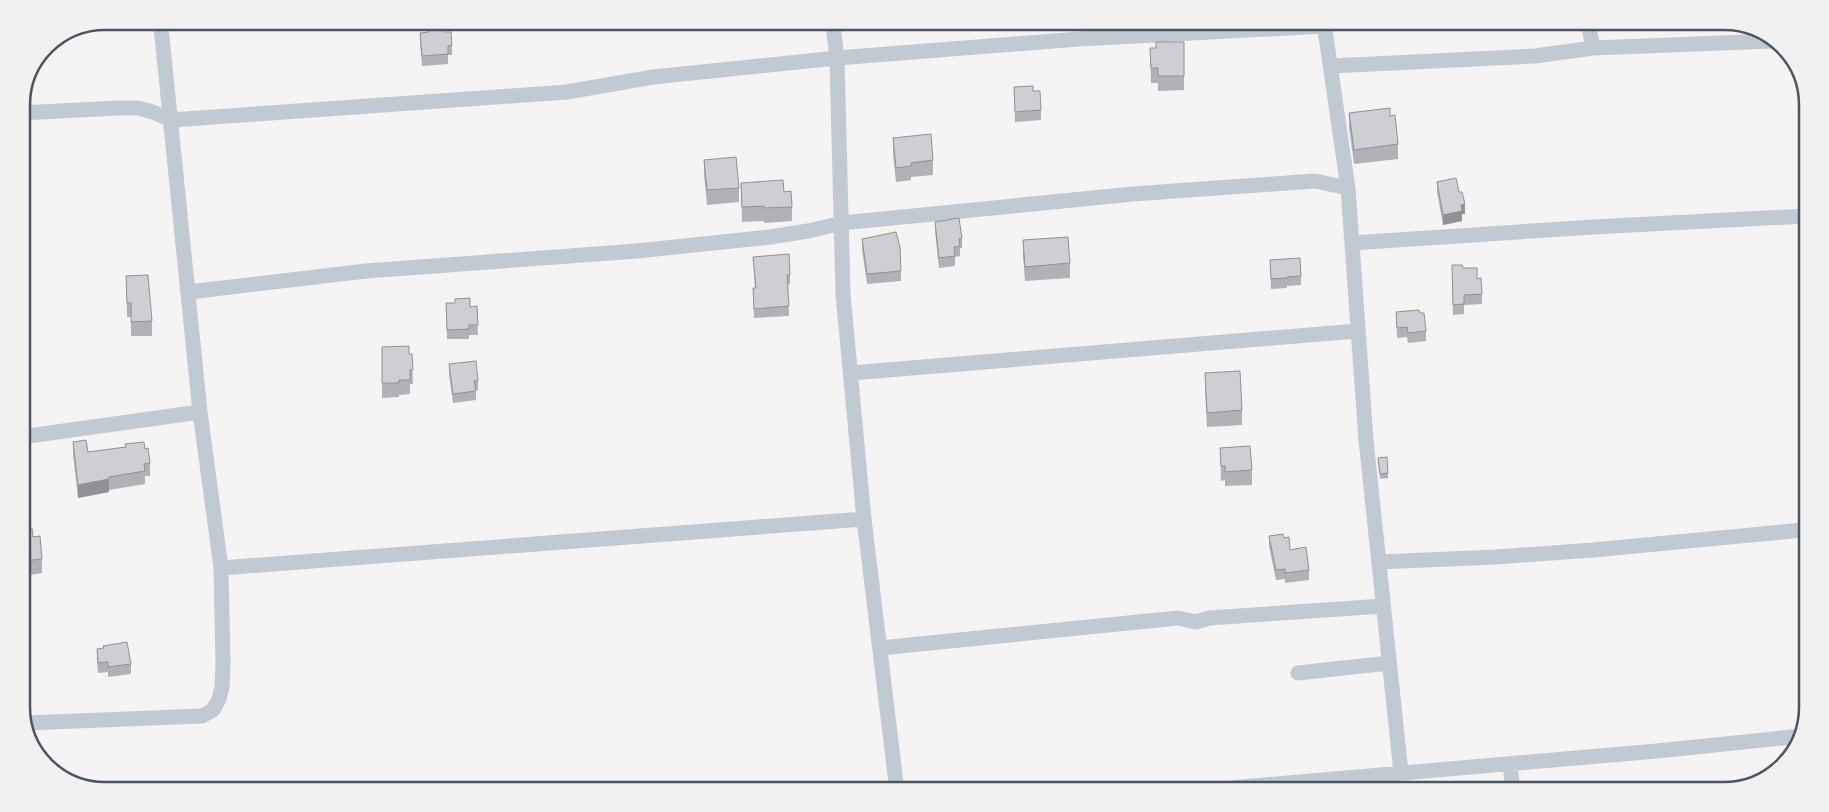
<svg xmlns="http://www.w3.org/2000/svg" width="1829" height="812" viewBox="0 0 1829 812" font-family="Roboto,sans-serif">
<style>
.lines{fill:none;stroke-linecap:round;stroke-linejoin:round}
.minor{stroke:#c1cad2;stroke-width:15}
.wall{fill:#b0b2b7}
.shaded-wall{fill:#909195}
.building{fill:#cdcfd5;stroke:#909195}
.rim{fill:none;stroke:#4a5661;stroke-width:2.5}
</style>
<rect width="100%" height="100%" fill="#f5f3f3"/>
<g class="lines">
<!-- minor -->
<path class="minor" d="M1588,22L1593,48
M1324,23L1348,188L1366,440L1401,773
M833,25L837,58L843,294L864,519L897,791
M1331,66L1535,56L1593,48L1772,41
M21,113L118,108H138L153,112L171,120L567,92L653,77L837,58L1079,39L1325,26
M1352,243L1593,227L1806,216
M189,292L366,271L637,251L770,237L808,231L842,223L1133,194L1315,181L1348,188
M851,373L1357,331
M21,437L200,412
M1379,562L1496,557L1593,550L1803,530
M221,568L864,519
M880,648L1178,618L1196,622L1209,618L1383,606
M1298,673L1389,663
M25,723L202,716L213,710L219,699L222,687L223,664L221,568L200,412L161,27
M1510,764L1513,791
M1195,791L1657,751L1801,736"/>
</g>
<!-- wall -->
<path class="wall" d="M428,27L445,32L452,45V55H448V64L422,66L420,43V33L428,32Z
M1184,42V90L1158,91V83H1151L1150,48H1156Z
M1014,87L1033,91L1041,110V120L1015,122Z
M1349,113L1390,116L1398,144V159L1354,164L1349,127Z
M893,138L933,160V175L911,177V180L896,182L893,153Z
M704,160L739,188V202L707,205L704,174Z
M1437,182L1465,214H1462V221L1443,225L1437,192Z
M741,183L784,192L792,207V221L764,223V221L742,222Z
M935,222L962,238V248H960V256L955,257V266L939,268L935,231Z
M862,239L901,271V281L867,284L862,249Z
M1023,240L1070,263V278L1025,281L1023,255Z
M753,257L790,275V284L788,285L789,316L754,318L753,288H755Z
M1270,260L1301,276V285L1287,286V288L1271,289Z
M1463,268L1477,279L1482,294V304L1464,305V314L1453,315L1452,275Z
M126,276L152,321V336H131V317H127Z
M446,303H455L470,307L477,306L478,335H469V339H447Z
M1396,312L1420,313L1426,331V341L1408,343L1407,337L1397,338Z
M382,347L409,354H412L413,384H410V394L399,395V397L382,398Z
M449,364L478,380V390H476V400L453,403L449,374Z
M1205,373L1242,410V425L1207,427L1205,388Z
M73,442L88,452L125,447V444L145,449L150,463V476H145V484L109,490V492L78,498L73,454Z
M1220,448L1252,470V485L1225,486V480L1221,481Z
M1378,458L1388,473V478L1380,479Z
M21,525L26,528L33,537L42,559V573L24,576L23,569H21Z
M1269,536L1284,538L1290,550L1309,570V580L1285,583V579L1276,580L1269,546Z
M97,649L131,664V674L108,677V672L98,673L97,659Z"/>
<!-- shaded-wall -->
<path class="shaded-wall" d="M1465,204V214H1462V221L1443,225V215L1461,205Z
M109,479V492L78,498V485Z"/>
<!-- building -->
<path class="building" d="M432,26H444L445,32H451L452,45L448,46V54L422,56L420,33L429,32L428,27Z
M1156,42H1184V76H1158V68H1151L1150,48H1156Z
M1033,86V91H1040L1041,110L1015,112L1014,87Z
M1390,108V116L1395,115L1398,144L1354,150L1349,113Z
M931,134L933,160L911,163V166L896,168L893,138Z
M736,157L739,188L707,190L704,160Z
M1456,178L1459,192H1462L1465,204L1461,205L1462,211L1443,215L1437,182Z
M783,180L784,192L791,191L792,207L764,208V206L742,207L741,183Z
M959,218L962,238L959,239L960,246L954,247L955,256L939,258L935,222Z
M896,232L900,247L901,271L867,274L862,239Z
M1068,237L1070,263L1025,267L1023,240Z
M789,254L790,275H787L789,306L754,309L753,288H756L753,257Z
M1300,258L1301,276L1287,277V278L1271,279L1270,260Z
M1452,265H1462L1463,268H1477V279L1481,278L1482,294L1464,295V304L1453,305Z
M148,275L152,321L131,322V303H127L126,276Z
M470,298V307L477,306L478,325H469V329L447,330L446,303H455V299Z
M1419,310L1420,313H1424L1426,331L1408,333L1407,327L1397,328L1396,312Z
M409,346V354H412L413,370H410V380H399V383H382V347Z
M476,361L478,380L474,381L476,391L453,394L449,364Z
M1240,371L1242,410L1207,413L1205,373Z
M86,440L88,452L126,447L125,444L144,442L145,449L148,448L150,463L144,464L145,471L109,477V479L78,485L73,442Z
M1250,446L1252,470L1225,472V466H1221L1220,448Z
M1387,457L1388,473L1380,474L1378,458Z
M26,524V528H32L33,537L40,536L42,559L24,561L23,554H21V525Z
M1283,534L1284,538L1289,537L1290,550L1306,547L1309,570L1285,573V569L1276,570L1269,536Z
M127,642L131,664L108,667V662L98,663L97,649L104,648L103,646Z"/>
<!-- crop -->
<path d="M0 0H1829V812H0ZM105 30H1724A75 75 0 0 1 1799 105V707A75 75 0 0 1 1724 782H105A75 75 0 0 1 30 707V105A75 75 0 0 1 105 30Z" fill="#f1f1f2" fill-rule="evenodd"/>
<path class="rim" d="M105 30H1724A75 75 0 0 1 1799 105V707A75 75 0 0 1 1724 782H105A75 75 0 0 1 30 707V105A75 75 0 0 1 105 30Z"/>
</svg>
